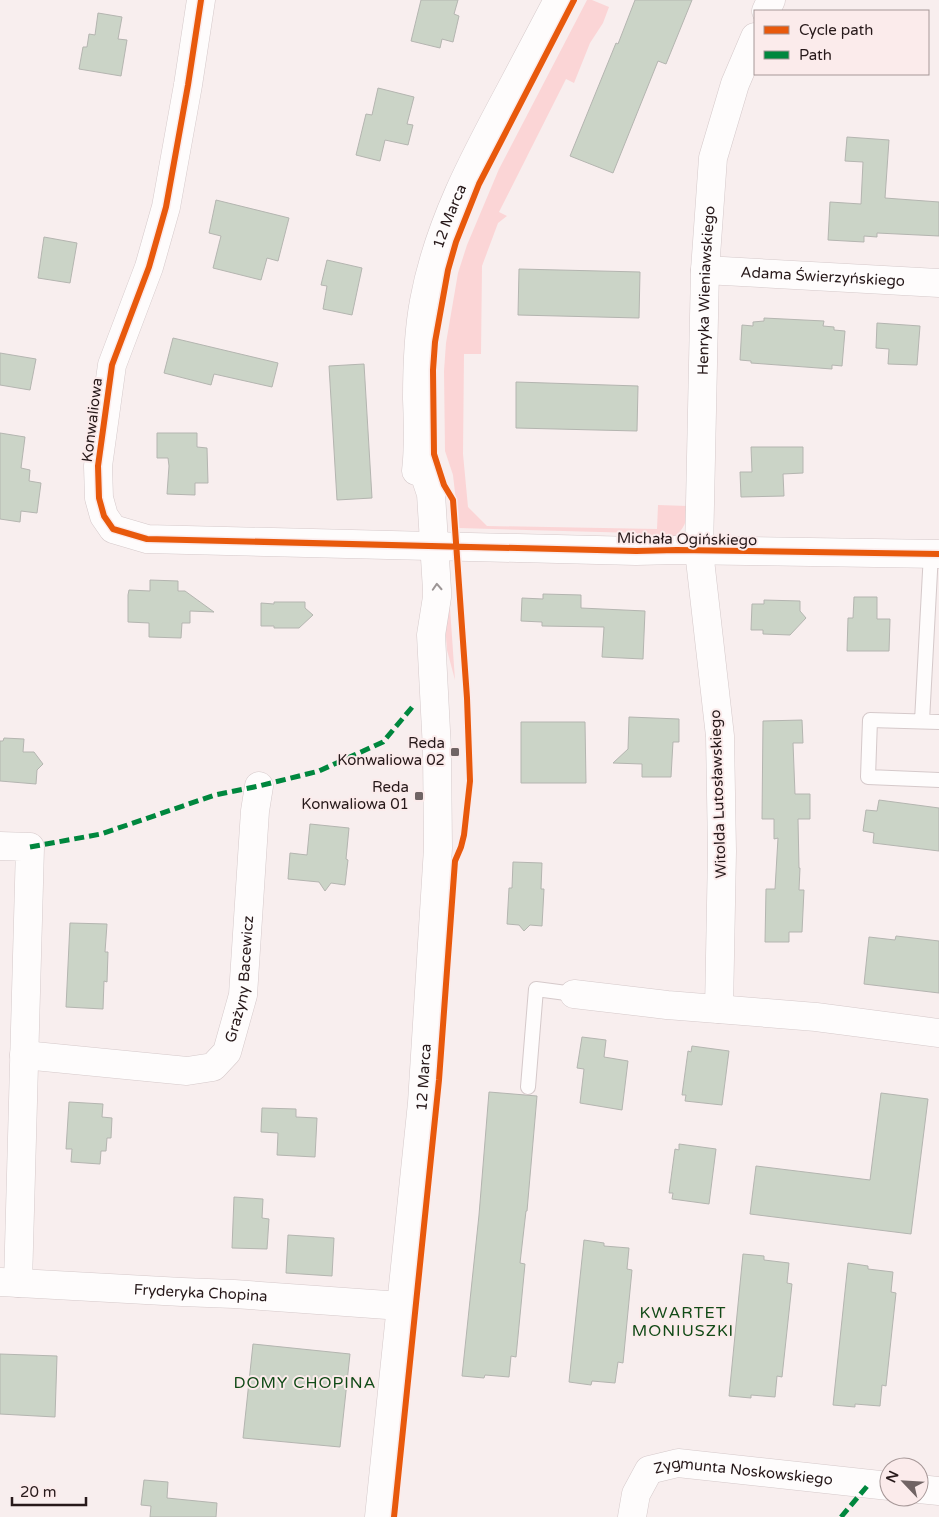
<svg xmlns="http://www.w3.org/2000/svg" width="939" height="1517" viewBox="0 0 939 1517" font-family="'Varela Round',sans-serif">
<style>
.green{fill:#fbd5d6}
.building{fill:#cbd4c7;stroke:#b4b5b0}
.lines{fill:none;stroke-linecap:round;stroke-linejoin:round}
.service-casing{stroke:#d5c9ca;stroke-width:16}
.minor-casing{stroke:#d5c9ca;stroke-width:29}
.tertiary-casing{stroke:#d5c9ca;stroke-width:29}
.service{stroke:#fefcfc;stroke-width:14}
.minor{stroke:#fefcfc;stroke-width:28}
.tertiary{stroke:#fefcfc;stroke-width:28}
.quiet{stroke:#00873e;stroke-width:5;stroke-dasharray:10 5;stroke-linecap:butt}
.cycleway-casing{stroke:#fbebeb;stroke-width:9}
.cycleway{stroke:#e8590c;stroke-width:6}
.oneway{stroke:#9d9696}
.poi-dot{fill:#706464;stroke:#fbebeb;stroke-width:2}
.labels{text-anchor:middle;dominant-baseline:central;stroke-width:4;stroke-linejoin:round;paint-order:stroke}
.street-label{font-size:15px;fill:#27191a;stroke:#fbebeb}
.poi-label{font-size:15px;fill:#27191a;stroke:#fbebeb;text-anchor:end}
.neighbourhood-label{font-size:16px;letter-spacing:1px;fill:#114a17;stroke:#fbebeb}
</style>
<rect width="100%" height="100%" fill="#f8eeee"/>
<!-- green -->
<path class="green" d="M587,0H592L609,7L603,23L590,43L574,83L566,79L499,212L507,216L498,223L482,266L481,354H464L463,454L468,507L487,526L657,529L658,505L688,506C688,519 684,531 673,537L637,540V533L459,528L453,475L445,451L444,371L446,343L458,273L467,245L499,169Z
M443,599L449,601L450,608L455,680L447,650Z"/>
<!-- building -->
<path class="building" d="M421,0H458L454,14L459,16L453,42L442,39L440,48L411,41Z
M635,0H692L666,64L658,61L613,173L570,156L616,43L618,44Z
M98,13L122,17L118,39L127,40L121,76L79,69L83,47H87L89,34L95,35Z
M378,88L414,97L407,124L413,125L408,145L385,140L380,161L356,155L366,114L372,115Z
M847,137L889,140L885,198L939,202V236L877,233V237L864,236V242L828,240L830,202L861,204L863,162L845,161Z
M216,200L289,218L278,261L267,258L261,280L213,268L221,236L209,233Z
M44,237L77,243L70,283L38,278Z
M327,260L362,268L352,315L323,309L327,286L321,285Z
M519,269L640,272L639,318L518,315Z
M764,318L824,321L823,326L834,327V330L845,331L842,366L832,365V369L751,363V361L740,360L742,325L753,326V322L764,321Z
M877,323L920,326L917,365L888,364L889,349L876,348Z
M173,338L278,363L272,387L214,374L211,385L164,373Z
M0,353L36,359L30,390L0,385Z
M364,364L372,498L337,500L329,366Z
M516,382L638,386L637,431L516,428Z
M0,433L25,437L21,468L30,470L29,481L41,483L37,513L21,511L20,522L0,519Z
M157,433H197V447L207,448L208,483H195V495L167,494L169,466L168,458H157Z
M751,447H803V473L783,474L784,496L741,497L740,472H752Z
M150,580L178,581V591H185L214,612L190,611V623H182L181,638L149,637V623L128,622V595L129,590L150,591Z
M543,594L581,595V608L645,611L643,659L602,657L604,627L542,626V622L521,621L522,598L543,599Z
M854,597H877V619H890L889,651H847L848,618H853Z
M764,600L800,601V611L806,618L790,635L763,634V630H751L752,604H764Z
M274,602H305V608L313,615L299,628H274V626H261V603L274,604Z
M629,717L679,719V742H673L671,777H642V764L613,763L628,749Z
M802,720L803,743H793L795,794H810V819H798L799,868H800L799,890H804L802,932H789V942H765L766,889H775L778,838L774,839V819H762L763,721Z
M521,722H585L586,783H521Z
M4,738L24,739L23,752H34L43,764L37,770L36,784L0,781V741H3Z
M879,800L939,808V851L873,843L874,833L863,831L866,810L877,811Z
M310,824L349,828L346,859L348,860L345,885L331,883L325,891L319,882L288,879L290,853L307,855Z
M513,862L542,863L541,889H544L542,926L530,925L524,931L519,925L507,924L509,888H512Z
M70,923L107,924L105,952H108L107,982L104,981L103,1009L66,1007Z
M896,936L939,941V993L864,984L869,937L895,940Z
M582,1037L606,1040L604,1057L628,1061L622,1110L580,1103L584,1069L577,1068Z
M692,1046L729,1051L722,1105L685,1101L686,1095H682L688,1051L691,1052Z
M489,1092L537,1096L527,1211H526L520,1263L525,1264L516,1357L511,1356L509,1377L485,1375L484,1378L462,1376L479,1215Z
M881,1093L928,1099L911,1234L750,1214L756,1166L870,1180Z
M69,1102L103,1104L102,1117L112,1118L111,1138H107L106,1151H101L100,1164L71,1162L72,1149H66Z
M262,1108L296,1109V1117L317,1118L315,1157L277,1155L278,1133L261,1132Z
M679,1144L716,1149L709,1204L672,1199L673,1193H669L675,1149L679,1150Z
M234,1197L263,1199L262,1218L269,1219L267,1249L232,1248Z
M288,1235L334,1238L332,1276L286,1273Z
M584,1240L604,1243V1246L629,1248L627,1269L632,1270L623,1363L618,1362L615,1383L592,1381L591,1385L569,1382Z
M743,1254L764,1256V1260L789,1263L787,1283L792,1284L782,1377L777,1376L775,1397L751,1395V1398L729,1396Z
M848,1263L868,1266V1269L893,1272L891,1292L896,1293L886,1386L882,1385L880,1406L855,1404V1407L833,1405Z
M253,1344L350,1354L340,1447L243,1438Z
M0,1354L57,1356L55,1417L0,1414Z
M144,1480L168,1482L167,1498L217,1503L216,1517H150L151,1506L141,1505Z"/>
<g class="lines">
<!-- service casing -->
<g class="service-casing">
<path id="service" d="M922,721L931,553
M939,722L870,720L868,777L939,780
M528,1087L536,989L574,994"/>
</g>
<!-- minor casing -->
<g class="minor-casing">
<g id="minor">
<path d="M201,0L188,85L166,207L149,267L112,365L98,466L99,498L104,516L113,529L147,539L636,551L677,550L939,554"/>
<path d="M766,11L771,0"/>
<path id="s1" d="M705,270L939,283"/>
<path d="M0,846L30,847L18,1283"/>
<path d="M574,994L667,1005L816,1017L939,1033"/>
<path id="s2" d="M719,1009L722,851L720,736L699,551L705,270L713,158L735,84L755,37"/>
<path id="s3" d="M24,1055L187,1071L213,1067L227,1052L243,995L255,811L259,786"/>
<path id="s4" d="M1,1282L182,1292L234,1294L401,1306"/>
<path d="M919,1489L939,1491"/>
<path id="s5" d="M632,1517L636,1494L649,1470L678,1463L889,1486"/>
</g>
</g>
<!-- tertiary casing -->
<g class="tertiary-casing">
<g id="tertiary">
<path id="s6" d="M416,471C419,447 418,423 417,399C417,367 418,333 424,301C438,225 474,158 510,91C526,61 542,30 558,0"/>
<path id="s7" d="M379,1517L422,1103L438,848L437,750L431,635L437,597V590L431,494L418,455"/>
</g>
</g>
<!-- service -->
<use href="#service" class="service"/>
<!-- minor -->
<use href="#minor" class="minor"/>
<!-- tertiary -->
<use href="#tertiary" class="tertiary"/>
<!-- quiet -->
<path class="quiet" d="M30,847L101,834L215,795L259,786L319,771L383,742L414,705
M841,1517L869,1484"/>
<!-- cycleway casing -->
<g class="cycleway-casing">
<path id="cycleway" d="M201,0L188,85L166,207L149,267L112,365L98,466L99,498L104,516L113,529L147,539L636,551L677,550L939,554
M394,1517L439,1080L455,861L461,847L464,835L470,781L467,698L453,500L444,485L434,454L433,370L435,342L448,270L456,242L479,184L574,0"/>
</g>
<!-- cycleway -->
<use href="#cycleway" class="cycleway"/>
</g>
<!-- one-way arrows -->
<defs><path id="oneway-chevron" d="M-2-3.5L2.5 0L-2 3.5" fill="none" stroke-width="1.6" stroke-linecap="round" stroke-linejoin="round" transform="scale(1.25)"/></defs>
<use class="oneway" href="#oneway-chevron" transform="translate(437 587) rotate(-93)"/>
<!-- markers -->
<g class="poi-dot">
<rect x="450" y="747" width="10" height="10" rx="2.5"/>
<rect x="414" y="791" width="10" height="10" rx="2.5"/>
</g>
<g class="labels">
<!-- street labels -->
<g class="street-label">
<text stroke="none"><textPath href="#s6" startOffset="259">12 Marca</textPath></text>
<text stroke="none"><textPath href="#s1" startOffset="118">Adama Świerzyńskiego</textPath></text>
<text stroke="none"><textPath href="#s2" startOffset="720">Henryka Wieniawskiego</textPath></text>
<text transform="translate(92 420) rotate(-83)">Konwaliowa</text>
<text transform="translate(687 539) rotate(1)">Michała Ogińskiego</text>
<text transform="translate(718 794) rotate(-92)">Witolda Lutosławskiego</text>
<text stroke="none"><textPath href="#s3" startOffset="285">Grażyny Bacewicz</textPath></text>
<text stroke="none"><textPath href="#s7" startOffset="442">12 Marca</textPath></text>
<text stroke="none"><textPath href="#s4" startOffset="200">Fryderyka Chopina</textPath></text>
<text stroke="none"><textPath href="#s5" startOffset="146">Zygmunta Noskowskiego</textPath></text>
</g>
<!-- poi labels -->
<g class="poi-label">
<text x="445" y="743">Reda<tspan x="445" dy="17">Konwaliowa 02</tspan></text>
<text x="409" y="787">Reda<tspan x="409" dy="17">Konwaliowa 01</tspan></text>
</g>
<!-- neighbourhood labels -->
<g class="neighbourhood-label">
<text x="683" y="1313">KWARTET<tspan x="683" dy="18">MONIUSZKI</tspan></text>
<text x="305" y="1383">DOMY CHOPINA</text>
</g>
</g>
<!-- legend -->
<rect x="754" y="10" width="175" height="65" fill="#fbebeb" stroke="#a69797"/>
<rect x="764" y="26" width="25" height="8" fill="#e8590c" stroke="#a69797"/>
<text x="799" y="35" font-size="15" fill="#27191a">Cycle path</text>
<rect x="764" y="51" width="25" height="8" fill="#00873e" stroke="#a69797"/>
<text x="799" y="60" font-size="15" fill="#27191a">Path</text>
<!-- north arrow -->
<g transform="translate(904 1482) rotate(295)"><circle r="24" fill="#fbebeb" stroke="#a69797"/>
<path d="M0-4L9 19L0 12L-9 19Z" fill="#706464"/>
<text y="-8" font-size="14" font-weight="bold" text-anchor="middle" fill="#27191a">N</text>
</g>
<!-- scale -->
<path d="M12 1497v8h74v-8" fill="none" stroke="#27191a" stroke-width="2.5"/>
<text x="20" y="1497" font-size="15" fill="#27191a" stroke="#fbebeb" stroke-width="4" paint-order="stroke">20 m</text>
</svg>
